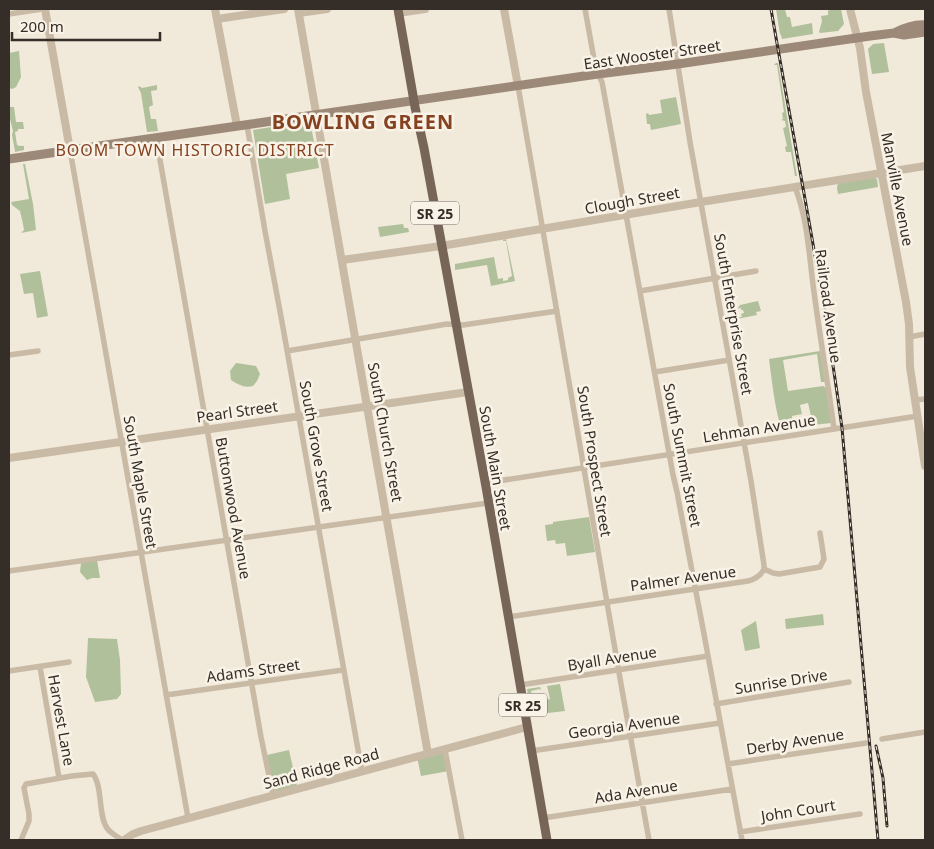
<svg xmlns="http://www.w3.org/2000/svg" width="934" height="849" viewBox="0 0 934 849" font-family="'Noto Sans',sans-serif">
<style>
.green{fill:#b0c09a}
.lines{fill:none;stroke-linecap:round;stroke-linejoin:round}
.minor{stroke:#c9baa6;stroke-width:5.5}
.tertiary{stroke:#c9baa6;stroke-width:8}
.secondary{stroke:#9d8978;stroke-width:9}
.primary{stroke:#776658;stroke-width:9}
.rail-casing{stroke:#352d27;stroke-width:3}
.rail{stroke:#f9f2e6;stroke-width:1;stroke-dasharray:4;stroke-linecap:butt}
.labels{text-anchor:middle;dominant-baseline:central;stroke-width:5;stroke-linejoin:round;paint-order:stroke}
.shield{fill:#f9f2e6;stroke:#706860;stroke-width:1}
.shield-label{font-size:14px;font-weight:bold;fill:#352d27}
.street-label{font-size:15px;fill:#352d27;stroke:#f9f2e6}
.neighbourhood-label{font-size:16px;letter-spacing:1px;fill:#844221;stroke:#f9f2e6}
.district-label{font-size:20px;font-weight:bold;letter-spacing:1px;fill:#844221;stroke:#f9f2e6}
</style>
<rect width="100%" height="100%" fill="#f1e9da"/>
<!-- green -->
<path class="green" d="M776,9H785L787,17H790L792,27L812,23L813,34L782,39L781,35L780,34Z
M830,9H841L844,24L838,31L820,33L819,32L822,21L821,16L828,15V11Z
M884,43L889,72L872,74L868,49L873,44Z
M19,51L21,77L16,87L12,89L9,88V53Z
M776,63H778L797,176H795L791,152H786L785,147L787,146L783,128L786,127L785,121L781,120L783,119L782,113L784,112L777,65H774Z
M157,85V90L151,91L153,105L149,107L151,119H156L158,131L147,132L141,93L138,87L139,86L142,88Z
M676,97L681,124L651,130L650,124H647L646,114L648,113L649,115L662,113L660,100Z
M9,107H14L16,122H23L24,129H18V131L15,132L17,145L20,146H24V150L15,152V151L12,135L13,131L10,119L9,118Z
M310,121L319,168L286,174L290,199L265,204L253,130Z
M23,164H25L33,204L36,230L21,233L24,230L23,224L20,211L12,205L11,202L29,199Z
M873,177L877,179L878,187L838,194L837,188L838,183Z
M403,224L404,228H408L409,232L380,237L378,227Z
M506,239L515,281L491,286L487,265L455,270V264L494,257L498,279L503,278V281L508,280V278L512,276L506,241H503V240Z
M40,271L48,316L37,318L33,293L24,294L20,274Z
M758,301L761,311L756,312L757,315L727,321L726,317L732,316L733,318L742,317L741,314L744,313L743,310H741V308L736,309L735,308H738L740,305Z
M820,351L825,382H821L817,354L783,360L788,391L823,386L826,388L831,423L813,425L808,403L800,405L802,414L792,416L793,427H797V428L783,430C776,421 771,373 769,359Z
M236,363L256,366L260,374L257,381L253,386C244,388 239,385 231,380L230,371Z
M589,517L595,552L567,556L565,543L556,544L555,540L547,541L545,525L553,524V522Z
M97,560L100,578H92L87,580L80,572L81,563Z
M823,614L824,625L786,629L785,619Z
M756,621L760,648L745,651L741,630Z
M88,638L117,639L120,660L121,694L117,699L95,702L86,677Z
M560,684L565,711L531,715L527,689L540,687L541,690L539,689L531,691L533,700L541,699L542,701L550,699L547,686Z
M289,750L297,786L276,791L274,790L267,755Z
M445,750L449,771L421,776L417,757Z"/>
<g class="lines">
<!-- minor -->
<path class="minor" d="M585,9L596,70L602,82L612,137L673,475L677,492L704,634L742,840
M669,9L690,142L751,481L764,565V569
M9,14L42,9
M518,86C562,337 603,589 649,840
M247,125L265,231L282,322L362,772
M156,137L261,737L273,795
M70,150L188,818
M795,187C808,220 809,257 814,292C820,338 828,383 834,429
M640,291L756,271
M909,337L925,334
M287,351L447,324L463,325L557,311
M9,355L38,351
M655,372L729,360
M915,400L925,399
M485,483L918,416
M764,569L773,573L779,574L820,567L824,559L820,533
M9,571L488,503
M508,617L748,581C755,579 761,576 764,569
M40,667L59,778
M9,671L69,662
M520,685L708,656
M166,695L343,670
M716,704L849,682
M882,739L925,732
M445,750L462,840
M531,751L720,723
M728,764L866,743
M543,818L732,789
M740,832L860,814
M21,840L29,821V814L24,788L26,784L72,776L93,774C103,787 98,816 107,828C110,833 117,836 122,840"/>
<!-- tertiary -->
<path class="tertiary" d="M45,9L70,150
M215,9L237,126
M298,9L377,464L428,754
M504,9L518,86
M850,9L860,48L866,92L906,302L909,324L910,367L925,466
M299,13L327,9
M398,13L425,9
M217,19L284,9
M342,260L441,246L701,202L925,166
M9,458L468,392
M124,840L133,834L141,831L527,727"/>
<!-- secondary -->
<path class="secondary" d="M894,33C904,28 914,24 925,25
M9,159L598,74L678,64L870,36L894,33L904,35L925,32"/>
<!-- primary -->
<path class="primary" d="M398,9L415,107L424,148L486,487L547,840"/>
<!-- rail casing -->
<g class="rail-casing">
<path id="rail" d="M771,9C795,148 823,287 842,428L878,840
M876,746L883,778L887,826"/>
</g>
<!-- rail -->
<use href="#rail" class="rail"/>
</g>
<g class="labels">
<!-- shield labels -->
<g class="shield">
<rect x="411" y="201.5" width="48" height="23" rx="4"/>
<rect x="499" y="693.5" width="48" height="23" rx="4"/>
</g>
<g class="shield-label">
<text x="435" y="213">SR 25</text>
<text x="523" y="705">SR 25</text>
</g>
<!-- street labels -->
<g class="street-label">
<text transform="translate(652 54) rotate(-8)">East Wooster Street</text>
<text transform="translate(898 189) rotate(79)">Manville Avenue</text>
<text transform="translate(632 200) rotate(-10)">Clough Street</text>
<text transform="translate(829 306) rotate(82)">Railroad Avenue</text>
<text transform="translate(734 314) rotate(80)">South Enterprise Street</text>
<text transform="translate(237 411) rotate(-8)">Pearl Street</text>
<text transform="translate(759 428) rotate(-9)">Lehman Avenue</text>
<text transform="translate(386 432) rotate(80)">South Church Street</text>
<text transform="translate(317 446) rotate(80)">South Grove Street</text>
<text transform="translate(683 455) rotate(79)">South Summit Street</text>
<text transform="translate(595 461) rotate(81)">South Prospect Street</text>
<text transform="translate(496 468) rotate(80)">South Main Street</text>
<text transform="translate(141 482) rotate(80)">South Maple Street</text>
<text transform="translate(234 508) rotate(80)">Buttonwood Avenue</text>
<text transform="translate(683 578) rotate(-8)">Palmer Avenue</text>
<text transform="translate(612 658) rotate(-9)">Byall Avenue</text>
<text transform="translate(253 670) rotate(-8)">Adams Street</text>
<text transform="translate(781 681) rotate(-9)">Sunrise Drive</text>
<text transform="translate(62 720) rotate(80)">Harvest Lane</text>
<text transform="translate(624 725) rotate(-8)">Georgia Avenue</text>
<text transform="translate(795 741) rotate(-9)">Derby Avenue</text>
<text transform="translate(321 768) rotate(-15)">Sand Ridge Road</text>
<text transform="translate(636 791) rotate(-9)">Ada Avenue</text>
<text transform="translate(798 810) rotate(-9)">John Court</text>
</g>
<!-- neighbourhood labels -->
<g class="neighbourhood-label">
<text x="195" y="150">BOOM TOWN HISTORIC DISTRICT</text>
</g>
<!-- district labels -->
<g class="district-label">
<text x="363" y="121">BOWLING GREEN</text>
</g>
</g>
<!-- border -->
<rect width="934" height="849" fill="none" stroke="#352d27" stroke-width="20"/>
<!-- scale -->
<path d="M12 32v8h148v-8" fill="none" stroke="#352d27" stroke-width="2.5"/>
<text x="20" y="32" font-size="15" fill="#352d27" stroke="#f9f2e6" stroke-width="4" paint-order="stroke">200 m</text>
</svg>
